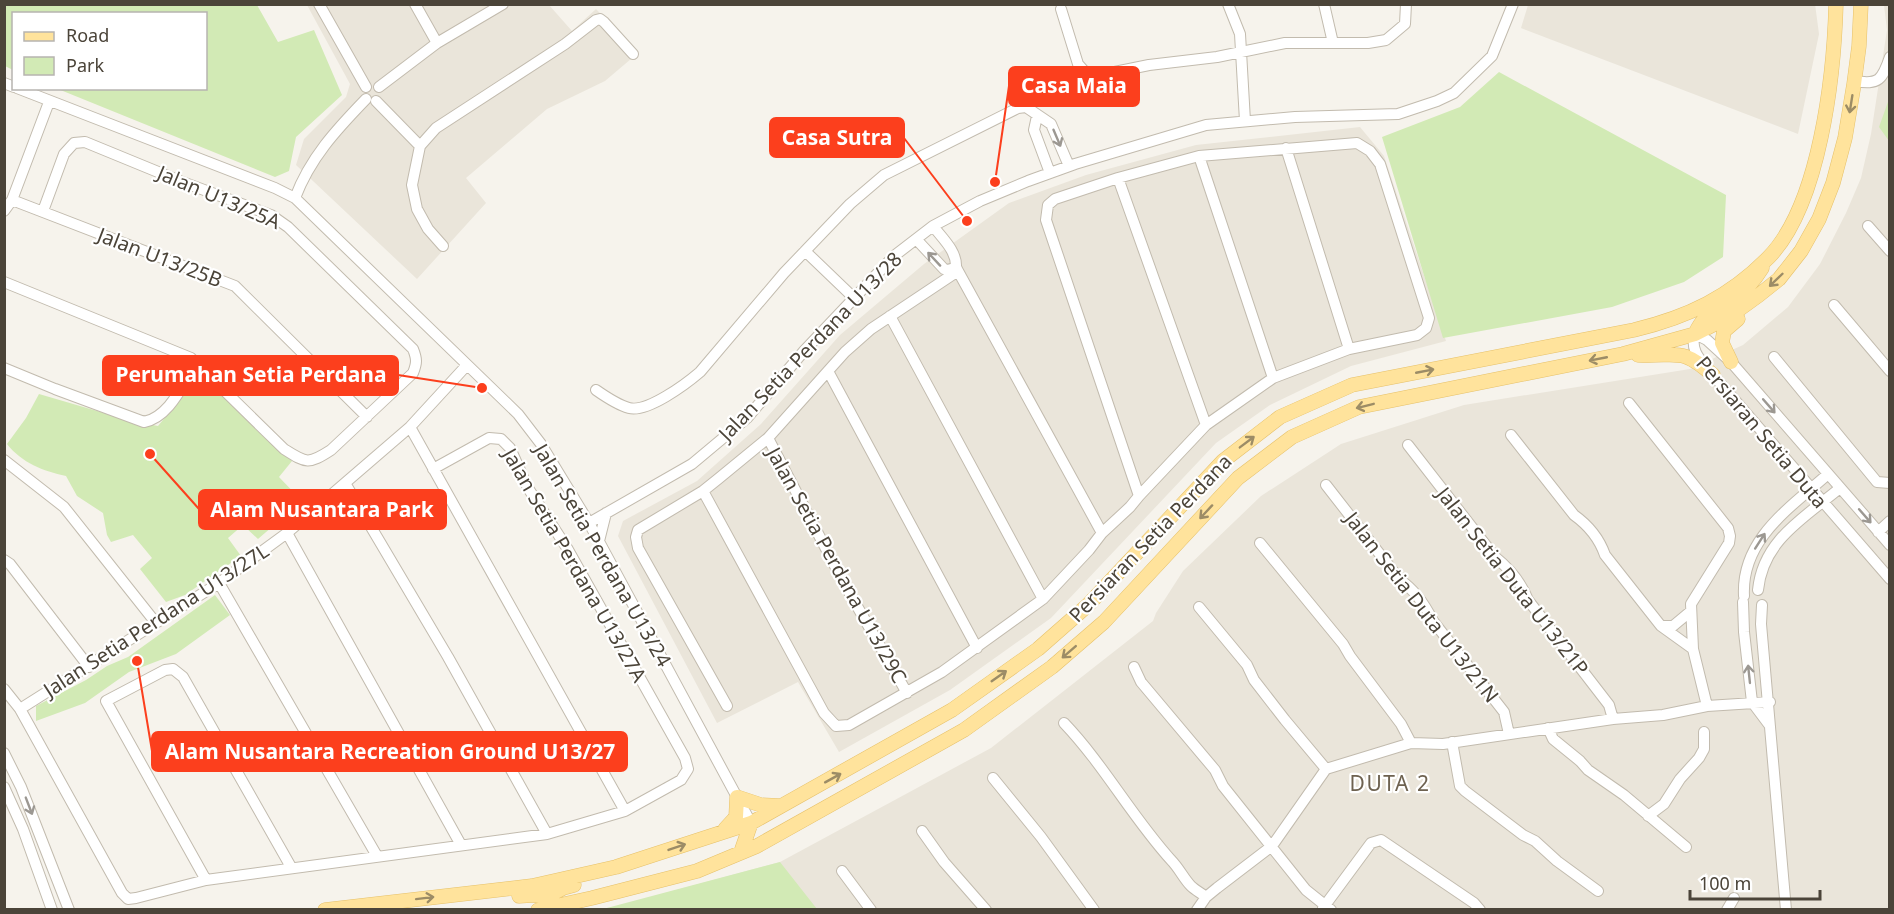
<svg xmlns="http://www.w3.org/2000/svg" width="1894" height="914" viewBox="0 0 1894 914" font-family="'Noto Sans',sans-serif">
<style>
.residential{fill:#eae5da}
.green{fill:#d2eab5}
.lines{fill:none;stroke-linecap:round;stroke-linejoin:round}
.minor-casing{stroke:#c2bbae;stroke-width:12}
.major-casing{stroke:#e6c16a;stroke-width:15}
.minor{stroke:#fff;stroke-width:10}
.major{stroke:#ffe39c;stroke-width:14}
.oneway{stroke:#9c8c66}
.oneway2{stroke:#9c9892}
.labels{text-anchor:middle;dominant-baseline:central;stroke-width:4.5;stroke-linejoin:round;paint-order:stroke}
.street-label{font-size:20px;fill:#4b4439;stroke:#fff}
.neighbourhood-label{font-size:21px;letter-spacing:1.5px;fill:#6e6250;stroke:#fff}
.leader{fill:none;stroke:#fc3f1d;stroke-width:2}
.callout-dot{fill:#fc3f1d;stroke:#fff;stroke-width:2}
.callout{fill:#fc3f1d;stroke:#fc3f1d;stroke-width:2}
.callout-label{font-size:21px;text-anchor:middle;font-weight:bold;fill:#fff}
</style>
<rect width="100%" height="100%" fill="#f6f3ec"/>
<!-- residential -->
<path class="residential" d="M1815,4L1819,34L1798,134L1521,28L1528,5Z
M307,5H549L572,31L596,9L638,53L605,81L547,109L466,178L486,203L417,279L296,165L304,139L346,97L350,84Z
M1884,5H1889V909L603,910L780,862L991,748L1153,621L1156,613L1183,571L1261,496L1341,444L1464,405L1690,369L1743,345L1788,307L1820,264L1846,213L1861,178L1871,134L1887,30Z
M1360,127L1384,156L1446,341L1351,366L1270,405L1216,443L1051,618L950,690L839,752L798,682L717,723L618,536L623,521L697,481L761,424L840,335L924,264L1009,203L1086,175L1196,145Z"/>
<!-- green -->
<path class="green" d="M4,5H257L278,42L314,30L342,95L296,137L289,171L275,177L58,89L206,88V14H14L13,70L5,66Z
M1499,72L1726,195L1723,257L1684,282L1612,307L1443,338L1382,137L1460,107Z
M1889,99V141L1879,127Z
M203,373L292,461L279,477L302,501L258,539L243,525L228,538L241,556L185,595L166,602L140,569L152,558L133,535L111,542L107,535L103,513L77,496L66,476C43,471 22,463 7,444L26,418L39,394L128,420L158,426L167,415L189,374Z
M215,595L230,615L176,654L129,672L85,703L36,721V706L86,680L107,666L128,657Z
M780,862L817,909H603Z"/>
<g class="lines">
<!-- minor casing -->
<g class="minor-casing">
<path id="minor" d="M319,4L366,87
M415,4L437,43
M1228,4L1240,34L1245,121
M1324,4L1333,43
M1061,9L1078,64L1086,73L1095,76L1149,65L1217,57L1285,43H1368L1386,40L1405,24L1406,4
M1855,81C1879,85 1882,80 1890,57
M4,83L14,87
M379,87L437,43L503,4
M17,88L275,188L295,198L518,414L541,444L589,523L751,823
M376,101L420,146
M1037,116L1034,130L1050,173
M1286,148L1349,349
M1199,156L1273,378
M1118,178L1206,425
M295,198C310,158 336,130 366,99
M12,200L235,286L367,417
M4,211L12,200L49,102
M1868,226L1890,251
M916,239L944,269L949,270L956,267
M443,246L428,229L417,209L412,185L420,146L436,128L565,44L596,20L600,19L604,22L633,54
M805,251L854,298
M958,271L1102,533
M4,282L191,358L284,449C306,463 308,465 331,450L413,373C417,363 417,359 413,349L288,227L271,215L180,181L85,142L74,143L64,154L43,211
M1834,305L1890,371
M890,316L1043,599
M1774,357L1877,482L1890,483
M4,368L55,389L144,422C170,417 183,383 197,363
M828,371L977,648
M596,390C606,397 618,405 629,408C647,413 686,384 700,372L784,273L850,204L884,175L1018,108L1026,107L1051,124L1069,166
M1629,403L1728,528L1730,536L1729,543L1691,604L1693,649L1707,706
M410,427L625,811
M1511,435L1574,515C1588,525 1599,538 1605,555L1661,626L1693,649
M768,438L846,587L907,693
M1408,445L1495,557C1510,569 1521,582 1528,600L1609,705L1613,719
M4,460L64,507L156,623
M345,483L448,657L547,834
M1326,485L1400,580C1415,590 1425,605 1433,621L1504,712L1509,734
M703,491L824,713L836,726L849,725L942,672L1043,599L1089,550L1102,533L1130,507L1139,496L1206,425L1273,378L1349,349L1417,335L1426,328L1429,318L1380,164L1370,151L1357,143L1199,156L1118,178L1055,199L1048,205L1046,220L1139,496
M589,523L692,464L747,418L804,351L894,256L933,226L980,201L1028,181L1075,164L1206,125L1295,117L1398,114L1437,101L1454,93L1492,56L1513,4
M1878,532L1890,521
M287,533L461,845
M599,541L606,513
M1260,543L1343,644L1350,656L1401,724L1411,743
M1890,545L1731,362L1707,340L1695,334C1689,352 1703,362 1713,375L1890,579
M4,560L10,564L89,667
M219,583L377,856
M1758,590C1763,540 1804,518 1840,488
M1744,596C1741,539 1790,508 1828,474
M1743,602L1744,632L1752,702L1770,726
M1762,605L1761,624L1786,910
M1199,607L1247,665L1254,680L1285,720L1326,769
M1662,626H1673L1691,611
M1134,667L1141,682L1215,770L1223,786L1306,890L1331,910
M4,689L20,709L219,583L287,533L410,427L467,365
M727,706L638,548L636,537L638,530L703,491L718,479L768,438L845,352L871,329L958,271L956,267C957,251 942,238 933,226
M20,709L122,893L128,899L136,898L206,880L547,834L625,811L681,780L688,769L685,758L567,548L528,488L510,448L501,439L489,438L433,469
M1064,723C1104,765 1132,817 1171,860C1179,868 1184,879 1191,886C1195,890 1201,893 1206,897
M1548,728L1553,739L1580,761L1588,770L1624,795L1686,847
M1452,742L1460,786L1465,791L1523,835L1535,841L1557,861L1598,891
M4,753L21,787L69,910
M993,778L1041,837L1094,910
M4,787L23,829L52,910
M1648,816L1664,804L1680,779L1699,758L1704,749V732
M922,831L944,862L986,910
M842,871L871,910
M206,880L106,701L165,670L173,669L183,677L291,867
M1323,908L1371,843L1381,840L1474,903L1480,910
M1197,910L1206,897L1217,888L1272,846L1326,769L1411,743L1443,744L1613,719L1663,715L1707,706L1770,702
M1727,910L1734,898"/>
</g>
<!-- major casing -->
<g class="major-casing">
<path id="major" d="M1695,334C1704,313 1715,312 1733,300C1745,291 1754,281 1762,268
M1638,355C1678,357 1680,346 1713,375
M1731,362L1722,343L1724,331L1738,319
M725,829L736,817L737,797L761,805L781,806
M741,852L751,823
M519,896L534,895L546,897L563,888L574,885
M325,910L532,886L616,867L751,823L952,710L1038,649L1088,605L1223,461L1280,417L1352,385L1634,330C1688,317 1730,297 1769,257C1820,204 1834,76 1836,4
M538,910L592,898L697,871L757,846L964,730L1052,667L1104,622L1238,478L1292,437L1359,407L1623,354L1695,334L1730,316L1759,295L1779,279L1801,251L1819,219L1833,183L1845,138L1854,84L1859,46L1861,4"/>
</g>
<!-- minor -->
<use href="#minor" class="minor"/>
<!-- major -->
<use href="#major" class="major"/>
</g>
<!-- one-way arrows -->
<defs><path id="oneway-shaft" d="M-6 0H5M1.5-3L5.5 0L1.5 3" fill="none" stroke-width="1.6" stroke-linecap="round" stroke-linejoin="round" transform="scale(1.5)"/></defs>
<g class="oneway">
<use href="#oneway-shaft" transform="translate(1851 104) rotate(99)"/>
<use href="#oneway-shaft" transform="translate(1776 280) rotate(136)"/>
<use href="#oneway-shaft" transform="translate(1598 359) rotate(169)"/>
<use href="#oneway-shaft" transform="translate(1425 371) rotate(-11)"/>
<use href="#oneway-shaft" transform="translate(1365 406) rotate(166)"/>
<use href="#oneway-shaft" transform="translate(1247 442) rotate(-37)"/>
<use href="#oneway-shaft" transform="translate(1206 512) rotate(133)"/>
<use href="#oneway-shaft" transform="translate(1069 652) rotate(139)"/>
<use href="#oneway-shaft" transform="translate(999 676) rotate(-35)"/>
<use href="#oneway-shaft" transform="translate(833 778) rotate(-29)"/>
<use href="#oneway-shaft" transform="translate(677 847) rotate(-19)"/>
<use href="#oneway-shaft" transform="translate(425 898) rotate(-7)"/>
</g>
<g class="oneway2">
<use href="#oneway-shaft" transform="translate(1057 138) rotate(67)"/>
<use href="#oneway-shaft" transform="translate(934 259) rotate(-133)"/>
<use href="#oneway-shaft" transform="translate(1769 406) rotate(49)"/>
<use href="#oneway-shaft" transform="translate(1865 516) rotate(49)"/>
<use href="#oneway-shaft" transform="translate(1760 541) rotate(-57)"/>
<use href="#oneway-shaft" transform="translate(1749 674) rotate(-96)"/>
<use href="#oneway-shaft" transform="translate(29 806) rotate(69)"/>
</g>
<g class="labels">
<!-- street labels -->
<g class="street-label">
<text transform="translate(219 197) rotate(23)">Jalan U13/25A</text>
<text transform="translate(160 257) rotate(21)">Jalan U13/25B</text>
<text transform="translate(810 346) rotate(-46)">Jalan Setia Perdana U13/28</text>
<text transform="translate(1762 432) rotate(50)">Persiaran Setia Duta</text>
<text transform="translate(1150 538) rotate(-46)">Persiaran Setia Perdana</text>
<text transform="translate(603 555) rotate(60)">Jalan Setia Perdana U13/24</text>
<text transform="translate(575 565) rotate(60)">Jalan Setia Perdana U13/27A</text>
<text transform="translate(837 565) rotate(61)">Jalan Setia Perdana U13/29C</text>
<text transform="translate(1513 581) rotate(52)">Jalan Setia Duta U13/21P</text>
<text transform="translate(1422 607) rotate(52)">Jalan Setia Duta U13/21N</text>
<text transform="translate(156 620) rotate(-33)">Jalan Setia Perdana U13/27L</text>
</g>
<!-- neighbourhood labels -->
<g class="neighbourhood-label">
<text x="1390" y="783">DUTA 2</text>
</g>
</g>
<!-- callouts -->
<path class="leader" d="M995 182L1009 86M967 221L904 138M482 388L398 375M150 454L199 509M137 661L152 751"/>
<g class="callout-dot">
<circle cx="995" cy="182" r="6"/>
<circle cx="967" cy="221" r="6"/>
<circle cx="482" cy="388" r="6"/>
<circle cx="150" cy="454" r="6"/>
<circle cx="137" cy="661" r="6"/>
</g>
<g class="callout">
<rect x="1009" y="67" width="130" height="39" rx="6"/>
<rect x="770" y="118" width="134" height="39" rx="6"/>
<rect x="103" y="356" width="295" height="39" rx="6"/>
<rect x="199" y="490" width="247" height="39" rx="6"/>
<rect x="152" y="732" width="475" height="39" rx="6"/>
</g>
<g class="callout-label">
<text x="1074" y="93">Casa Maia</text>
<text x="837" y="145">Casa Sutra</text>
<text x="251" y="382">Perumahan Setia Perdana</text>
<text x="322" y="517">Alam Nusantara Park</text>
<text x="390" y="759">Alam Nusantara Recreation Ground U13/27</text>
</g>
<!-- border -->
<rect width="1894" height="914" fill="none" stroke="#4b4439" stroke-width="12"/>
<!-- legend -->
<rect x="12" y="12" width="195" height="78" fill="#ffffff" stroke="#b7b4b0" stroke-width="1.5"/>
<rect x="24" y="32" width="30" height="9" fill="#ffe39c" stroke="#b7b4b0" stroke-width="1.5"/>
<text x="66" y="42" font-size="18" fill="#4b4439">Road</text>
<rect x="24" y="57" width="30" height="18" fill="#d2eab5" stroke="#b7b4b0" stroke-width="1.5"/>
<text x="66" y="72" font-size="18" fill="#4b4439">Park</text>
<!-- scale -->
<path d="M1690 890v9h130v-9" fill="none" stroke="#4b4439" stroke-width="3"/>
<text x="1699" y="890" font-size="18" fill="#4b4439" stroke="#ffffff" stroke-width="4.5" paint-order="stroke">100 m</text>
</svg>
